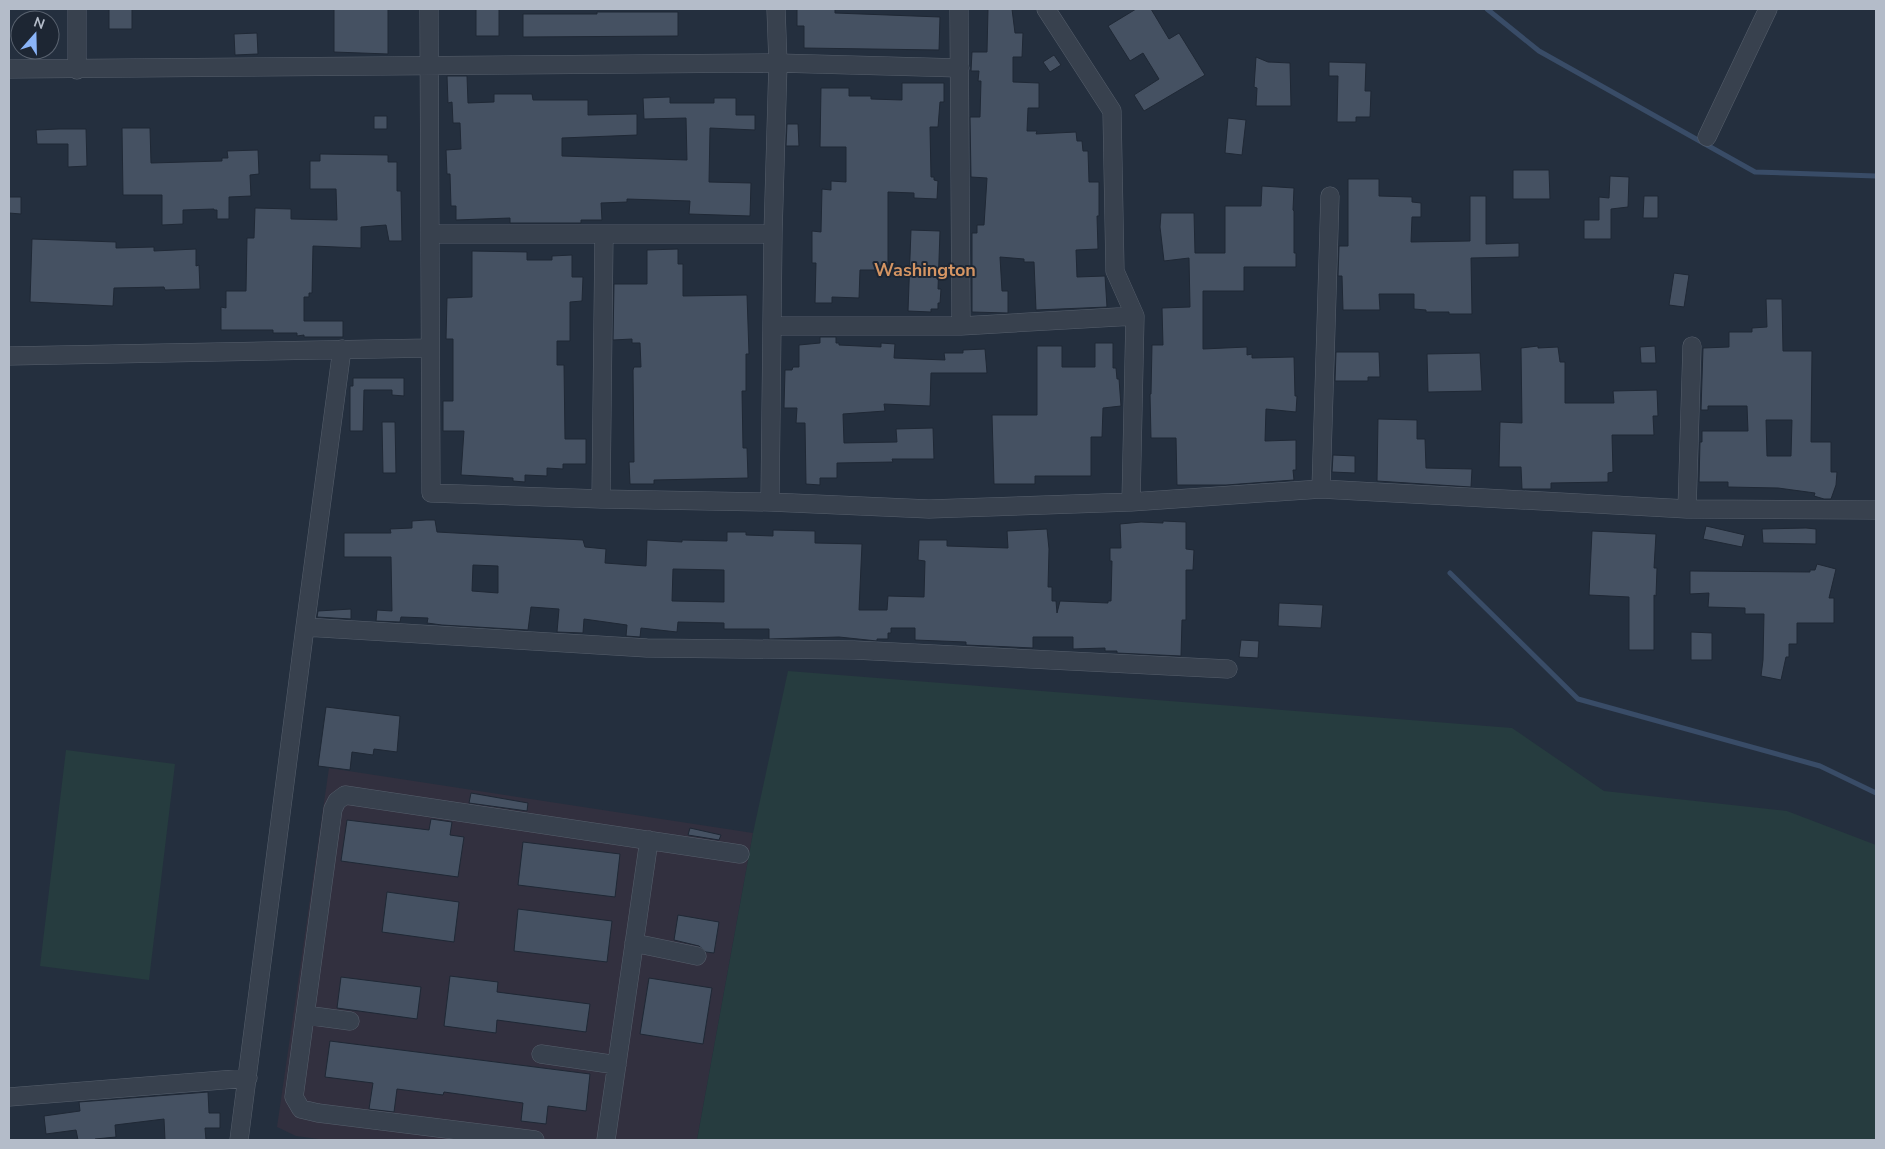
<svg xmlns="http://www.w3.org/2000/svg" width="1885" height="1149" viewBox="0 0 1885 1149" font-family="'Nunito Sans',sans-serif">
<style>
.medical{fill:#32303f}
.green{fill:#263c3f}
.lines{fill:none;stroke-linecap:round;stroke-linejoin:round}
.stream{stroke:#394c67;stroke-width:5}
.building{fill:#455162;stroke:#1f2835;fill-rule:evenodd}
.minor-casing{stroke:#565f6c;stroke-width:19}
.minor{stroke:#38414e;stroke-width:18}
.labels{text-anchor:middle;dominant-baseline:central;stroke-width:4;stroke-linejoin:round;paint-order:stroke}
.quarter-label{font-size:18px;font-weight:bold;fill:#d59563;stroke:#1d2633}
</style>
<rect width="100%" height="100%" fill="#242f3e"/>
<!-- medical -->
<path class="medical" d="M329,768L753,833L697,1140H326L296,1136L277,1127Z"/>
<!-- green -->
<path class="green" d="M788,671L1512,728L1604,791L1787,811L1876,845V1140H697L753,833Z
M66,750L175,764L149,980L40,966Z"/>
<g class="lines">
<!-- stream -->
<path class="stream" d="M1487,9L1539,51L1755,172L1876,176
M1450,573L1578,699L1820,766L1876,793"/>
</g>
<!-- building -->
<path class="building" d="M109,9H132V29H109Z
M334,9H388V54L334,52Z
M476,9H499V36H476Z
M797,9H835V13L940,17L939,50L804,48V26H797Z
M988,9H1012L1015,33H1023L1022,57H1013V82L1039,83V108H1028L1027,131H1037L1036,134L1076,132L1077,141H1082L1083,151H1088L1089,182H1099V216H1097L1098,249L1076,250L1077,277L1105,276L1107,307L1036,310L1034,262H1024V259L1000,257L1002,291H1008V313L972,312V233H977V225H984L987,178L971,177L970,117H980L981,81H978L979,71H971L972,52H987Z
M1136,9H1151L1169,39L1179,33L1205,75L1144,111L1134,95L1159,79L1143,53L1130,61L1108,26Z
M597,12H678V36L523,37V14H597Z
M257,33L258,54L235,55L234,34Z
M1054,55L1061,65L1050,72L1043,62Z
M1256,57L1268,62L1290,63L1291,106H1256L1257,88L1254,87Z
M1329,62L1366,63L1365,91H1371L1370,117H1356V122H1337L1338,76H1329Z
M447,76H467L468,103L494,102V94H532L533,100H588V115L637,114V135L562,138V156L687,160L686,118L644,119L643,98L670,97V103H714V98H736V115H755V130L710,128L709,182L751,183L750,216L689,214L690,201L627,199V202L601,203L602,220H581V223H510V218L456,220V206H451L450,174H447L446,150L461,149L460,123H453L452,102L448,103Z
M902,83H944V102H940L938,127H930L931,177H934V180L938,181L937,199L914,198V193L888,192V270H860L859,298L832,297V303H815L816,263H812V231L821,232L822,189L831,190V181L846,182V147H820L821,88H849V96H871V99L902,100Z
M374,116H387V129H374Z
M1228,118L1246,120L1242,155L1225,153Z
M787,124H798L799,146H786Z
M122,128H150L151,163L222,161V158H228L227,151L258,150L259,174L250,175L251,196L229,197V219H217V210H214V209L183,210V224L162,225V195H123Z
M59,129H86L87,166L68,167V144H37L36,130Z
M320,154L388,155V162H397V191H401L402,241H389L386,225L361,227V248L313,246L312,293H309V297H304V321H343V337H304V335L297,336V333H273V330H221V307L226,308V291H246L247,238H254L255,208L291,209V219L337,220L336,189H310V161H320Z
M1513,170H1549L1550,199H1513Z
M1610,176L1629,177L1628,207L1611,209V239H1584V220H1599V197L1609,198Z
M1348,179H1379V196L1412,197V202L1421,203V217H1412L1411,242L1470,241V196H1486V244L1519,243V257L1471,258L1472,314H1449V312H1426V310L1414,309V294H1379L1380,310H1343L1342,276H1338L1339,246H1348Z
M1262,186L1294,188L1293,210L1294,211V253H1296V267H1244V291H1203V349L1247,347V355L1252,354V358L1294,357L1295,396H1297L1296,412L1266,409L1265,441L1296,440V470H1293L1294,480L1226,485H1177L1176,438H1151L1150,394H1151L1152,345H1163L1162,308L1190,307L1189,258L1164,261L1160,227L1161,213H1194L1195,253H1225V206H1261Z
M1644,196H1658V218H1643Z
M9,197H21V214L9,213Z
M911,230L940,231L938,289H941L940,303H938V309H931V312L908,311Z
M32,239L116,242V248L154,247V251L196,249V266L199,265L200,289L165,290L164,287L114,288L113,306L30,302Z
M678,249V264H683V296L747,295L749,354H746V391H742L743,448H747L748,478L654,480V484H630L629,462H634L633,370L634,367H641L640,343H632V339L613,340L614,284H647V250Z
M472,251L527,252V260H552V256L572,255V277H583L582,301L570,302V341H557V365H564L565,439H586V464H563V469L547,468V476L525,475V482L513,481V478L461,475L464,431H443V401H453V339H446L447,298L472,297Z
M1674,273L1689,275L1684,307L1669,305Z
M1766,299H1782L1783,351H1812L1811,442H1831V472H1837L1836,485L1831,499H1824L1814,496L1815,493L1778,488L1728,487V482H1699L1700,442H1702V431H1748L1747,406H1708V410H1701L1703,348L1729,347V332H1752V328L1767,327ZM1766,420H1792L1791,456H1767Z
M820,337H836V343H839V345L881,347V343L895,344L894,358L945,360L944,353H963V350L985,349L987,373H931L930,406L884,404L885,411L843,414L844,443L897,442L896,429L933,428L934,459H892L893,462L837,463V478H820V485L806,484L805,423H796L797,408H784L785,370H792L793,367H799V345L820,343Z
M1095,343H1113V368H1116L1117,379H1119L1121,406L1103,408L1102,437H1091V476H1035V484H994L992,415H1037V346H1062V367H1095Z
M1538,346V348L1558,347L1560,362H1565V403H1614L1613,391L1657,390L1658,416H1653L1654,435H1612L1613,472L1608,473V482L1551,483V489H1522L1521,467H1499L1500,422L1522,423L1521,348Z
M1655,346L1656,363H1641L1640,347Z
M1336,352H1379L1380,377H1368V381H1335Z
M1480,353L1482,391L1428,392L1427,354Z
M353,378H404V396L392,395V390H364L363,431H350V386H353Z
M1378,419L1417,420V439H1425L1426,468L1472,469L1471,487L1377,481Z
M382,422H395L396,473H383Z
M1333,455L1355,456V473L1332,472Z
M426,520H435L437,532L583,540L585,547L606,549L605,563L646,566L647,540L682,542V540L727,541V532H746V535L773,536V530L815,531V543L862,544L859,610H887L888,596L924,597L925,561L918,560L919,540H947V546L1008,548L1007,531L1047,529L1049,549L1048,587H1052V601H1056L1057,613L1060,601L1108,603V601H1111L1112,561H1110V548H1121L1120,524L1141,522L1163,523V521L1186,522V549L1194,550L1193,570H1186V620H1182L1181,656L1117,653V651H1105V648L1073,649V637H1033V648L966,645V642L915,640V628H891V633H888V639H877V641L839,637L769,639V629H724V623L678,622L677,632L641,628L640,637L626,636L627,625L584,619L583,633L557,632L559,609L531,607L528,630L442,625L427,623L428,618L401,617L400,622L376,621L377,610L392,611L391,557H344V533H391L390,529L412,528V521ZM473,565L498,566V593L472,591ZM673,569L724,570V602L672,601Z
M1706,526L1745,535L1742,547L1703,539Z
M1806,528L1816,529V544L1763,543L1762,529Z
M1592,531L1656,534L1654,568H1657L1656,596L1654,595V650H1629V597L1589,595Z
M1817,564L1836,569L1829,598H1834V623H1797V644H1789V657H1786L1781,680L1761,676L1763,660L1764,614H1745V608L1708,607L1709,593L1690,594V571L1810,572V570H1815Z
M1279,603L1323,605L1321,628L1278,626Z
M351,609V619L317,617L318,611Z
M1691,632L1712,633V660H1691Z
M1241,640L1259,641L1258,658L1239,657Z
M326,707L400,716L397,752L374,749L373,755L352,752L350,770L318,766Z
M471,793L528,803L527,811L469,803Z
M431,819L452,822L450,835L464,837L458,877L341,861L347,820L429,830Z
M690,828L721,835L719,840L688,835Z
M523,842L620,854L615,897L518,885Z
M387,892L459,902L454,942L382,932Z
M518,909L612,921L607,962L514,951Z
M678,915L719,922L714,953L706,952L699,946L674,940Z
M450,976L498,982L497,992L590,1004L586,1032L497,1020L496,1033L444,1026Z
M341,977L421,987L417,1019L337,1008Z
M649,978L712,988L703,1044L640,1034Z
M330,1041L590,1074L586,1111L548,1106L546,1124L521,1121L523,1103L444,1092L443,1095L397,1089L394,1112L369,1109L373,1083L325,1077Z
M208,1092L209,1113H220V1128H205L206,1140H165L164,1119L115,1125L116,1137L95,1139L96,1140H78L76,1130L46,1134L44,1116L80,1111L79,1102Z"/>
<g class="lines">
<!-- minor casing -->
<g class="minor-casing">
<path id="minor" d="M429,9L431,493L601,499L770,502L929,509L1131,502L1321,489L1687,509L1876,510
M959,9L961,326
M1046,9L1112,111L1115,271L1135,316L1131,502
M9,69L778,63L960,68
M77,70V9
M1707,137L1768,9
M430,234H773
M773,326H961L1135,316
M9,356L430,348
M1321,489L1330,196
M601,499L604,234
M770,502L773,234L778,63L776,9
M1687,509L1692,346
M305,627L647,648L854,650L1228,669
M634,943L697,956
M305,1015L350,1021
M541,1054L617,1065
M9,1097L248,1078
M239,1140L305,627L342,349
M535,1140L318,1113L301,1109L294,1097L333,809L337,801L345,795L740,854
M606,1140L649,840"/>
</g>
<!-- minor -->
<use href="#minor" class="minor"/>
</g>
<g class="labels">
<!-- quarter labels -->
<g class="quarter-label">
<text x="925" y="270">Washington</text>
</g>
</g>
<!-- border -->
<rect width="1885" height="1149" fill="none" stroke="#b4bcc9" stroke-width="20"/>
<!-- north arrow -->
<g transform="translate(35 35) rotate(20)"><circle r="24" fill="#1d2633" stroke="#59626f"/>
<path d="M0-4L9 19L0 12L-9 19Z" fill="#8ab4f8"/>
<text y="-8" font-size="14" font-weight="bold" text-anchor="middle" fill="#b4bcc9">N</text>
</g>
</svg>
